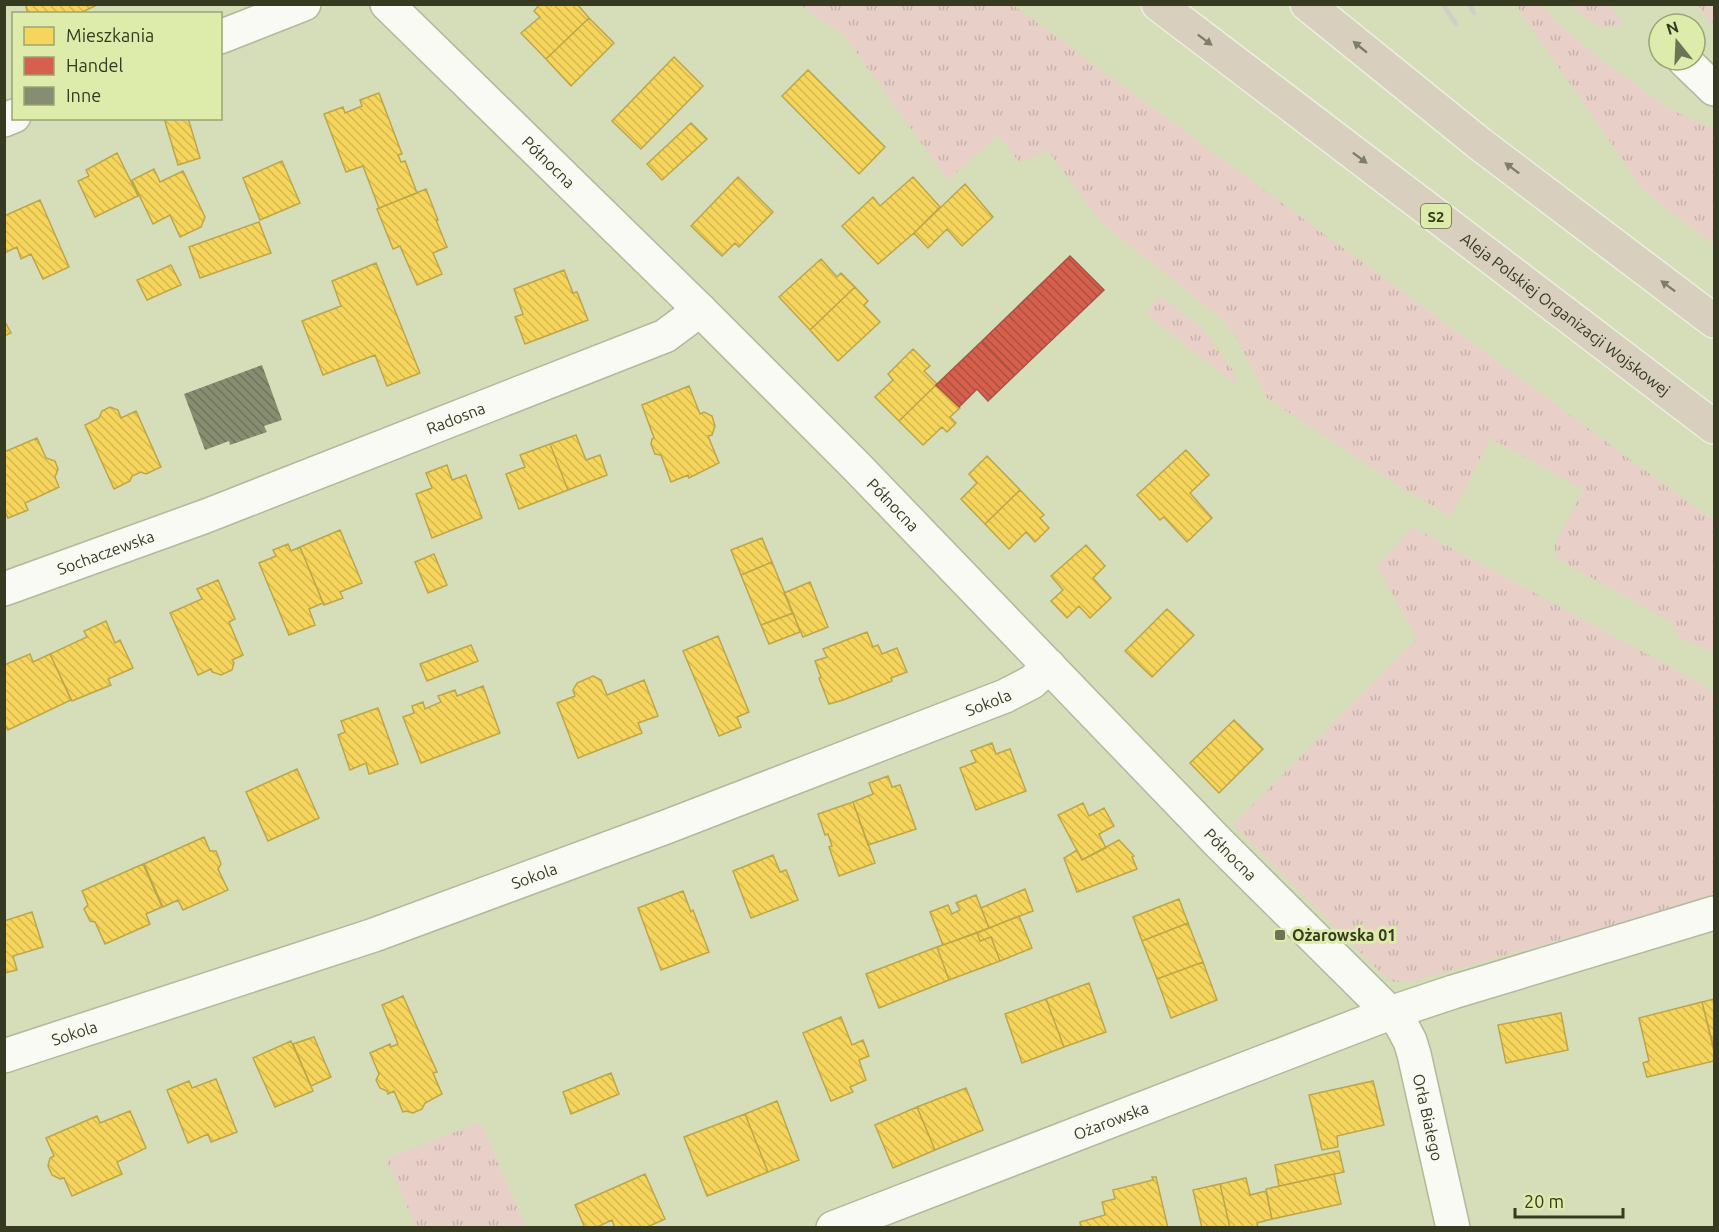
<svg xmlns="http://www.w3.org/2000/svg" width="1719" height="1232" viewBox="0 0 1719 1232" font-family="Ubuntu,sans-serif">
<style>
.grass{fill:url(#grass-tufts)}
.homes{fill:url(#homes-back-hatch);stroke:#bca64a;stroke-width:1.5}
.shops{fill:url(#shops-back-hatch);stroke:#a65540;stroke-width:1.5}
.building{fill:url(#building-back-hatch)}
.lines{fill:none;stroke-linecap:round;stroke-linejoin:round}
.minor-casing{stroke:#b2b99c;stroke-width:36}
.motorway-casing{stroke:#ecf0e0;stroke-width:36}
.minor{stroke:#f9faf4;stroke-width:33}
.motorway{stroke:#d8cfbe;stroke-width:33}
.rail{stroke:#ced0c6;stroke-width:4.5}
.oneway{fill:#7e7d67}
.poi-dot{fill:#6d7356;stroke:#ddecaa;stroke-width:2}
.labels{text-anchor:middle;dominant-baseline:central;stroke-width:6;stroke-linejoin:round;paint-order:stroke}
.shield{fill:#ddecaa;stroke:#676f49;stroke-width:1.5}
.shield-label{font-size:15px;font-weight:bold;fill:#353a20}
.street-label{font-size:16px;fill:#353a20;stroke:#ddecaa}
.poi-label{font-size:16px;font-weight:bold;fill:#353a20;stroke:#ddecaa;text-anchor:start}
</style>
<defs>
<pattern id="grass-tufts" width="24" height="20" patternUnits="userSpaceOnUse" patternTransform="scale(1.5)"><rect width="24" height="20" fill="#e8d0c8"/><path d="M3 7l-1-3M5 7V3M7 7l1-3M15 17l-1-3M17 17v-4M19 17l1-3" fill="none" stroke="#c8b3ac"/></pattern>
<pattern id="homes-back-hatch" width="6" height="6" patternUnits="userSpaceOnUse" patternTransform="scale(1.5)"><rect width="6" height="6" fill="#f6d55c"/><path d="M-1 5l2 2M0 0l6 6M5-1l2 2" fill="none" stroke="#d4b850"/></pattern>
<pattern id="shops-back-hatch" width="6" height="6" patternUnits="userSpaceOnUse" patternTransform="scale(1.5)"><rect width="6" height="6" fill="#d6604d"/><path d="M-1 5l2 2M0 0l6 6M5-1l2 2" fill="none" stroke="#ae5040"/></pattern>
<pattern id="building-back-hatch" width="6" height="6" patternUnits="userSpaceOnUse" patternTransform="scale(1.5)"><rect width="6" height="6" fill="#878d70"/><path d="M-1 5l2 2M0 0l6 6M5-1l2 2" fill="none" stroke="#6f745c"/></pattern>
</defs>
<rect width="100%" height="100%" fill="#d5ddb9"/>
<!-- grass -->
<path class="grass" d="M800,5H1013L1714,521V652L1680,638L1671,622L1558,559L1555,550V544L1584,489L1490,438L1451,516L1407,491L1267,398L1236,336L1222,319L1102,223L1048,151L1019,162L998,135L948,180L844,35Z
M1516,5H1541L1555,21L1599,58L1669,109L1714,129V245L1644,191Z
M1571,5H1610L1623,24L1600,27L1579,13Z
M1698,5H1714V28Z
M1160,296L1202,328L1232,369L1239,387L1146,314Z
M1413,527L1698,682L1714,693V896L1597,930L1409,982H1394L1381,973L1233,825L1417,638L1377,566Z
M480,1122L526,1227H416L386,1159Z"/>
<!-- homes -->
<path class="homes" d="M27,4H94L95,6L78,14H28L26,7Z
M540,4H549L551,6L553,4H577L589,18L546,59L521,33L540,17L534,11Z
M589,18L614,43L571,86L546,59Z
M674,57L703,86L641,149L612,121Z
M808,70L885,147L859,174L782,96Z
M379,93L402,154L398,155L401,162L405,161L417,193L379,208L363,166L346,172L324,114L343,107L345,113L362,106L360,100Z
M164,118H188L200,158L178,165Z
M691,123L707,139L662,180L647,164Z
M117,153L138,196L95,217L78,181L89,176L86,170Z
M282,161L300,203L260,220L243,178Z
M154,169L160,182L183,171L205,217L201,227L180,237L170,215L153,224L132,180Z
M738,177L773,212L739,247L735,243L722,256L691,226Z
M913,177L940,207L914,233L878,264L842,226L873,197L880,206Z
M965,184L993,217L962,246L947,229L928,248L914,233Z
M426,189L438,220H436L447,247L433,253L442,274L417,285L400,246L393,249L377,209Z
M40,200L69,267L43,279L31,254L21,259L17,247L4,253V216Z
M259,222L271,253L200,278L189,247Z
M821,259L837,277L841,273L855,287L810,330L779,297Z
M376,263L420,373L387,386L375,355L323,375L302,321L341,306L332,281Z
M171,265L181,285L147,300L137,280Z
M564,270L573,293L577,292L588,320L525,344L515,317L523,314L514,289Z
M855,287L868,301L864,305L880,322L838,361L810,330Z
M4,320L11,333L4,336Z
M913,349L930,366L924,371L937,384L899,421L875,397L893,380L888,374Z
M936,385L960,408L950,417L956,423L947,432L942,427L923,445L899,421Z
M689,386L700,414L704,412L712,416L715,426L712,435L708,436L719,463L689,478L688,475L671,482L661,455L655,454L651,444L652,439L654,438L642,405Z
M110,407L118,410L121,418L136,411L161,467L146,474L141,472L132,476L130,481L114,489L85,425L99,418L102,411Z
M576,435L586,460L600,455L607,475L568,490L550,444Z
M37,438L46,458L55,461L58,469L55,477L59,487L25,503L28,510L8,518L4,509V452Z
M550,444L568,490L519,509L506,474L525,467L520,455Z
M1186,450L1209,475L1190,493L1212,518L1187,542L1164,517L1160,520L1137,495Z
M987,456L1020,490L985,524L961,499L977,483L969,474Z
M447,465L452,480L466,475L482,518L432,538L416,494L432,488L426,473Z
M1020,490L1044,515L1040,518L1049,528L1035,542L1026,532L1009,549L985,524Z
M340,530L362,583L340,592L343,598L324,605L300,547Z
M762,538L772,562L741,575L731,550Z
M288,544L291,551L300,547L323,603L309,609L315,625L289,635L259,563L276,556L273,550Z
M1086,545L1105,566L1093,578L1111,598L1090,618L1079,606L1067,618L1051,601L1063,590L1051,576Z
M434,554L447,585L428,593L415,562Z
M772,562L793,613L761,625L741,575Z
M218,580L235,619L229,622L243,655L232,660L234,663L232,670L221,675L212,672L211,669L198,675L170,613L202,599L197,589Z
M810,582L828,627L803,637L784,593Z
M1167,609L1194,635L1152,677L1125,651Z
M793,613L800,632L769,644L761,625Z
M106,621L115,643L120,640L133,668L108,679L111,685L72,701L50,654L87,637L84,631Z
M867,632L873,647L878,645L882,654L897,648L907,672L891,678L892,681L843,700L829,704L819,678L821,677L815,661L827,657L823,649Z
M718,636L749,712L737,717L741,727L719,736L683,651Z
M471,645L478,661L427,681L420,664Z
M30,654L33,662L50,654L71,700L8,730L4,724V665Z
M593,676L601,680L607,695L644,680L658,716L638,723L642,733L578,758L557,703L575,696L573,690L577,683Z
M483,686L500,733L421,763L403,717L414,713L412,706L423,702L425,709L441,702L438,696L455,690L457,696Z
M378,708L398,764L369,774L366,763L350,770L338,735L345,732L341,721Z
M1234,720L1263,749L1219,793L1190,763Z
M992,743L996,754L1010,749L1026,791L976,810L960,768L976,762L971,751Z
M297,769L319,818L268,841L246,792Z
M888,776L892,787L900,785L916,829L868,845L853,802L873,794L869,783Z
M853,802L875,863L839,876L829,847L832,846L828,834L825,835L818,814Z
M1083,803L1089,816L1104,808L1114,826L1099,834L1106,848L1082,860L1058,815Z
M204,837L210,851H216L221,864L218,869L228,890L183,910L178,900L163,907L144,864Z
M1119,840L1134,856L1132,857L1137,869L1077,892L1064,858L1077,850L1082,860Z
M773,855L780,872L786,870L798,900L751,918L733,871Z
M143,864L162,907L146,914L150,924L105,944L95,922L90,921L84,909L88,905L82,891Z
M1025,889L1033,911L989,928L981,908Z
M683,891L691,912L693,910L709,952L661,970L638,908Z
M976,895L989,928L943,945L930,912L948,905L952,914L960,910L956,903Z
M1179,899L1188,923L1142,941L1133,917Z
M32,912L43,947L13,956L17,970L4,973V921Z
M1019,916L1032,948L1000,961L991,937L980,941L977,933Z
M1188,923L1203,962L1157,979L1142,941Z
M977,933L980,941L991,937L1000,961L949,980L937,947Z
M937,947L949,980L879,1008L866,974Z
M1203,962L1217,1000L1171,1018L1157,979Z
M1089,983L1106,1032L1064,1047L1046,999Z
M403,996L437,1072L433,1073L442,1094L425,1103L422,1109L413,1113L406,1111L403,1112L394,1091L388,1094L387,1091L380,1088L376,1080L379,1074L370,1053L390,1044L391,1047L398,1044L382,1005Z
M1046,999L1064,1047L1022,1063L1005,1014Z
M1714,999V1044L1713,1045L1702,1002Z
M1702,1002L1714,1051V1061L1647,1077L1643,1063L1649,1061L1639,1018Z
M1561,1013L1568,1050L1506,1063L1498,1025Z
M841,1017L852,1045L863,1040L869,1056L859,1060L866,1080L850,1087L853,1092L831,1101L803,1033Z
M314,1037L331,1077L311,1086L293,1044Z
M291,1041L313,1091L275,1107L253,1058Z
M611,1073L619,1094L571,1114L563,1092Z
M216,1079L237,1132L211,1142L208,1134L188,1143L167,1090L189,1081L192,1088Z
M1373,1081L1384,1125L1337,1136L1338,1147L1322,1150L1309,1095Z
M966,1088L983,1130L935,1150L917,1107Z
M777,1101L799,1160L768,1172L745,1114Z
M917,1107L935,1150L893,1168L875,1125Z
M130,1111L146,1148L117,1162L122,1174L72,1196L64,1178L60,1179L52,1175L48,1166L50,1158L54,1156L46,1138L97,1116L100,1123Z
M745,1114L768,1172L707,1196L684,1137Z
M1339,1151L1344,1172L1279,1186L1275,1165Z
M645,1174L665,1219L645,1228H615L612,1220L595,1228H585L575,1205Z
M1334,1174L1341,1204L1272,1219L1266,1189Z
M1152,1177H1156L1168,1228H1081L1080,1222L1105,1215L1102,1202L1115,1199L1113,1190L1153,1180Z
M1246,1178L1250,1195L1266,1191L1272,1219L1257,1223L1258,1228H1230L1220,1184Z
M1220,1184L1230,1228H1202L1193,1190Z"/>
<!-- shops -->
<path class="shops" d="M1070,256L1104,290L1015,375L982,341Z
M982,341L1015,375L988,401L977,389L959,407L936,385Z"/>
<!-- building -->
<path class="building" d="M262,365L282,420L264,426L267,432L230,445L229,441L205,450L184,394Z"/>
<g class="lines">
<!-- minor casing -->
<g class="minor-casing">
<g id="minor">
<path id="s1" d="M387,4L700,310L856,466L1219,843L1401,1024L1410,1041L1414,1054L1453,1228"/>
<path d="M220,37L304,4"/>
<path d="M1684,60L1714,89"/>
<path d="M4,120L14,116"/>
<path id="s2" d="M4,589L206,516L665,336L700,310"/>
<path id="s3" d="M4,1056L374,935L666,827L1005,696L1032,682L1049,666"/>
<path id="s4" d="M833,1228L1390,1013L1453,992L1714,913"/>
</g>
</g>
<!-- motorway casing -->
<g class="motorway-casing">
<g id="motorway">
<path id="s5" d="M1158,4L1714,427"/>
<path d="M1307,4L1480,144L1714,321"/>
</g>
</g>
<!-- minor -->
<use href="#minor" class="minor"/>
<!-- motorway -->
<use href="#motorway" class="motorway"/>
<!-- rail -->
<path class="rail" d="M1443,4L1456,24
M1469,4L1474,13"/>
</g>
<!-- one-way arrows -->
<defs><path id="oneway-solid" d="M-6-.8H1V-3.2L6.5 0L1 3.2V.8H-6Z" transform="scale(1.5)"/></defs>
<g class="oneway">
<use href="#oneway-solid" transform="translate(1205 40) rotate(37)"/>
<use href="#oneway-solid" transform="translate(1360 47) rotate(-141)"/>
<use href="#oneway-solid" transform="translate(1360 158) rotate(37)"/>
<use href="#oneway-solid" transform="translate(1512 168) rotate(-143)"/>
<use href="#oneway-solid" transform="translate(1668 286) rotate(-143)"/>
</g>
<!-- markers -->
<rect class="poi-dot" x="1274" y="929" width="12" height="12" rx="3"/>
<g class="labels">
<!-- shield labels -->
<rect class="shield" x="1421" y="204" width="30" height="24" rx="4.5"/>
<g class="shield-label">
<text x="1436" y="216">S2</text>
</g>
<!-- street labels -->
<g class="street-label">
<text stroke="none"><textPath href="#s1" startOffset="226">Północna</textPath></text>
<text stroke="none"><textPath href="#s5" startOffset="512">Aleja Polskiej Organizacji Wojskowej</textPath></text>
<text stroke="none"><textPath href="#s2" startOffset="483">Radosna</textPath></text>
<text stroke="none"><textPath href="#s1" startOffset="712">Północna</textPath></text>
<text stroke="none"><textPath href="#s2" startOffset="108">Sochaczewska</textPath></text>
<text stroke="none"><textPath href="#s3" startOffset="1046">Sokola</textPath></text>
<text stroke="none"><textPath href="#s1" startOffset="1198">Północna</textPath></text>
<text stroke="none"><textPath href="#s3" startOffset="560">Sokola</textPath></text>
<text stroke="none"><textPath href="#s3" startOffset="74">Sokola</textPath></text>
<text stroke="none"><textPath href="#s1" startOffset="1536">Orła Białego</textPath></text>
<text stroke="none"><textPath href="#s4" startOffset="298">Ożarowska</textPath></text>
</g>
<!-- poi labels -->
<g class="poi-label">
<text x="1292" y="935">Ożarowska 01</text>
</g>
</g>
<!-- border -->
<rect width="1719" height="1232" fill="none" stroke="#353a20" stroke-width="12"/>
<!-- legend -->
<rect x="12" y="12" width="210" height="108" fill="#ddecaa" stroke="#9aa573" stroke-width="1.5"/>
<rect x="24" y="27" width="30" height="18" fill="#f6d55c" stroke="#9aa573" stroke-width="1.5"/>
<text x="66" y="42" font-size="18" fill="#353a20">Mieszkania</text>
<rect x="24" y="57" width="30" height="18" fill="#d6604d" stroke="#9aa573" stroke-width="1.5"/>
<text x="66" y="72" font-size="18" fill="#353a20">Handel</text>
<rect x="24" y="87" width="30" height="18" fill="#878d70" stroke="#9aa573" stroke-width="1.5"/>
<text x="66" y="102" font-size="18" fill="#353a20">Inne</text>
<!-- north arrow -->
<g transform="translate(1677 42) rotate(342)"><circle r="28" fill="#ddecaa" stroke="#9aa573" stroke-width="1.5"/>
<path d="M0-4.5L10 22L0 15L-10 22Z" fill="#6d7356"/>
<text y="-9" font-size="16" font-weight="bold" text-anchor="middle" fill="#353a20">N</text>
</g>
<!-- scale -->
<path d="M1515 1208v9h108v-9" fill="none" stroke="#353a20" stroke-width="3"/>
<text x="1524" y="1208" font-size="18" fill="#353a20" stroke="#ddecaa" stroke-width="4.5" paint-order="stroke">20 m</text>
</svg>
